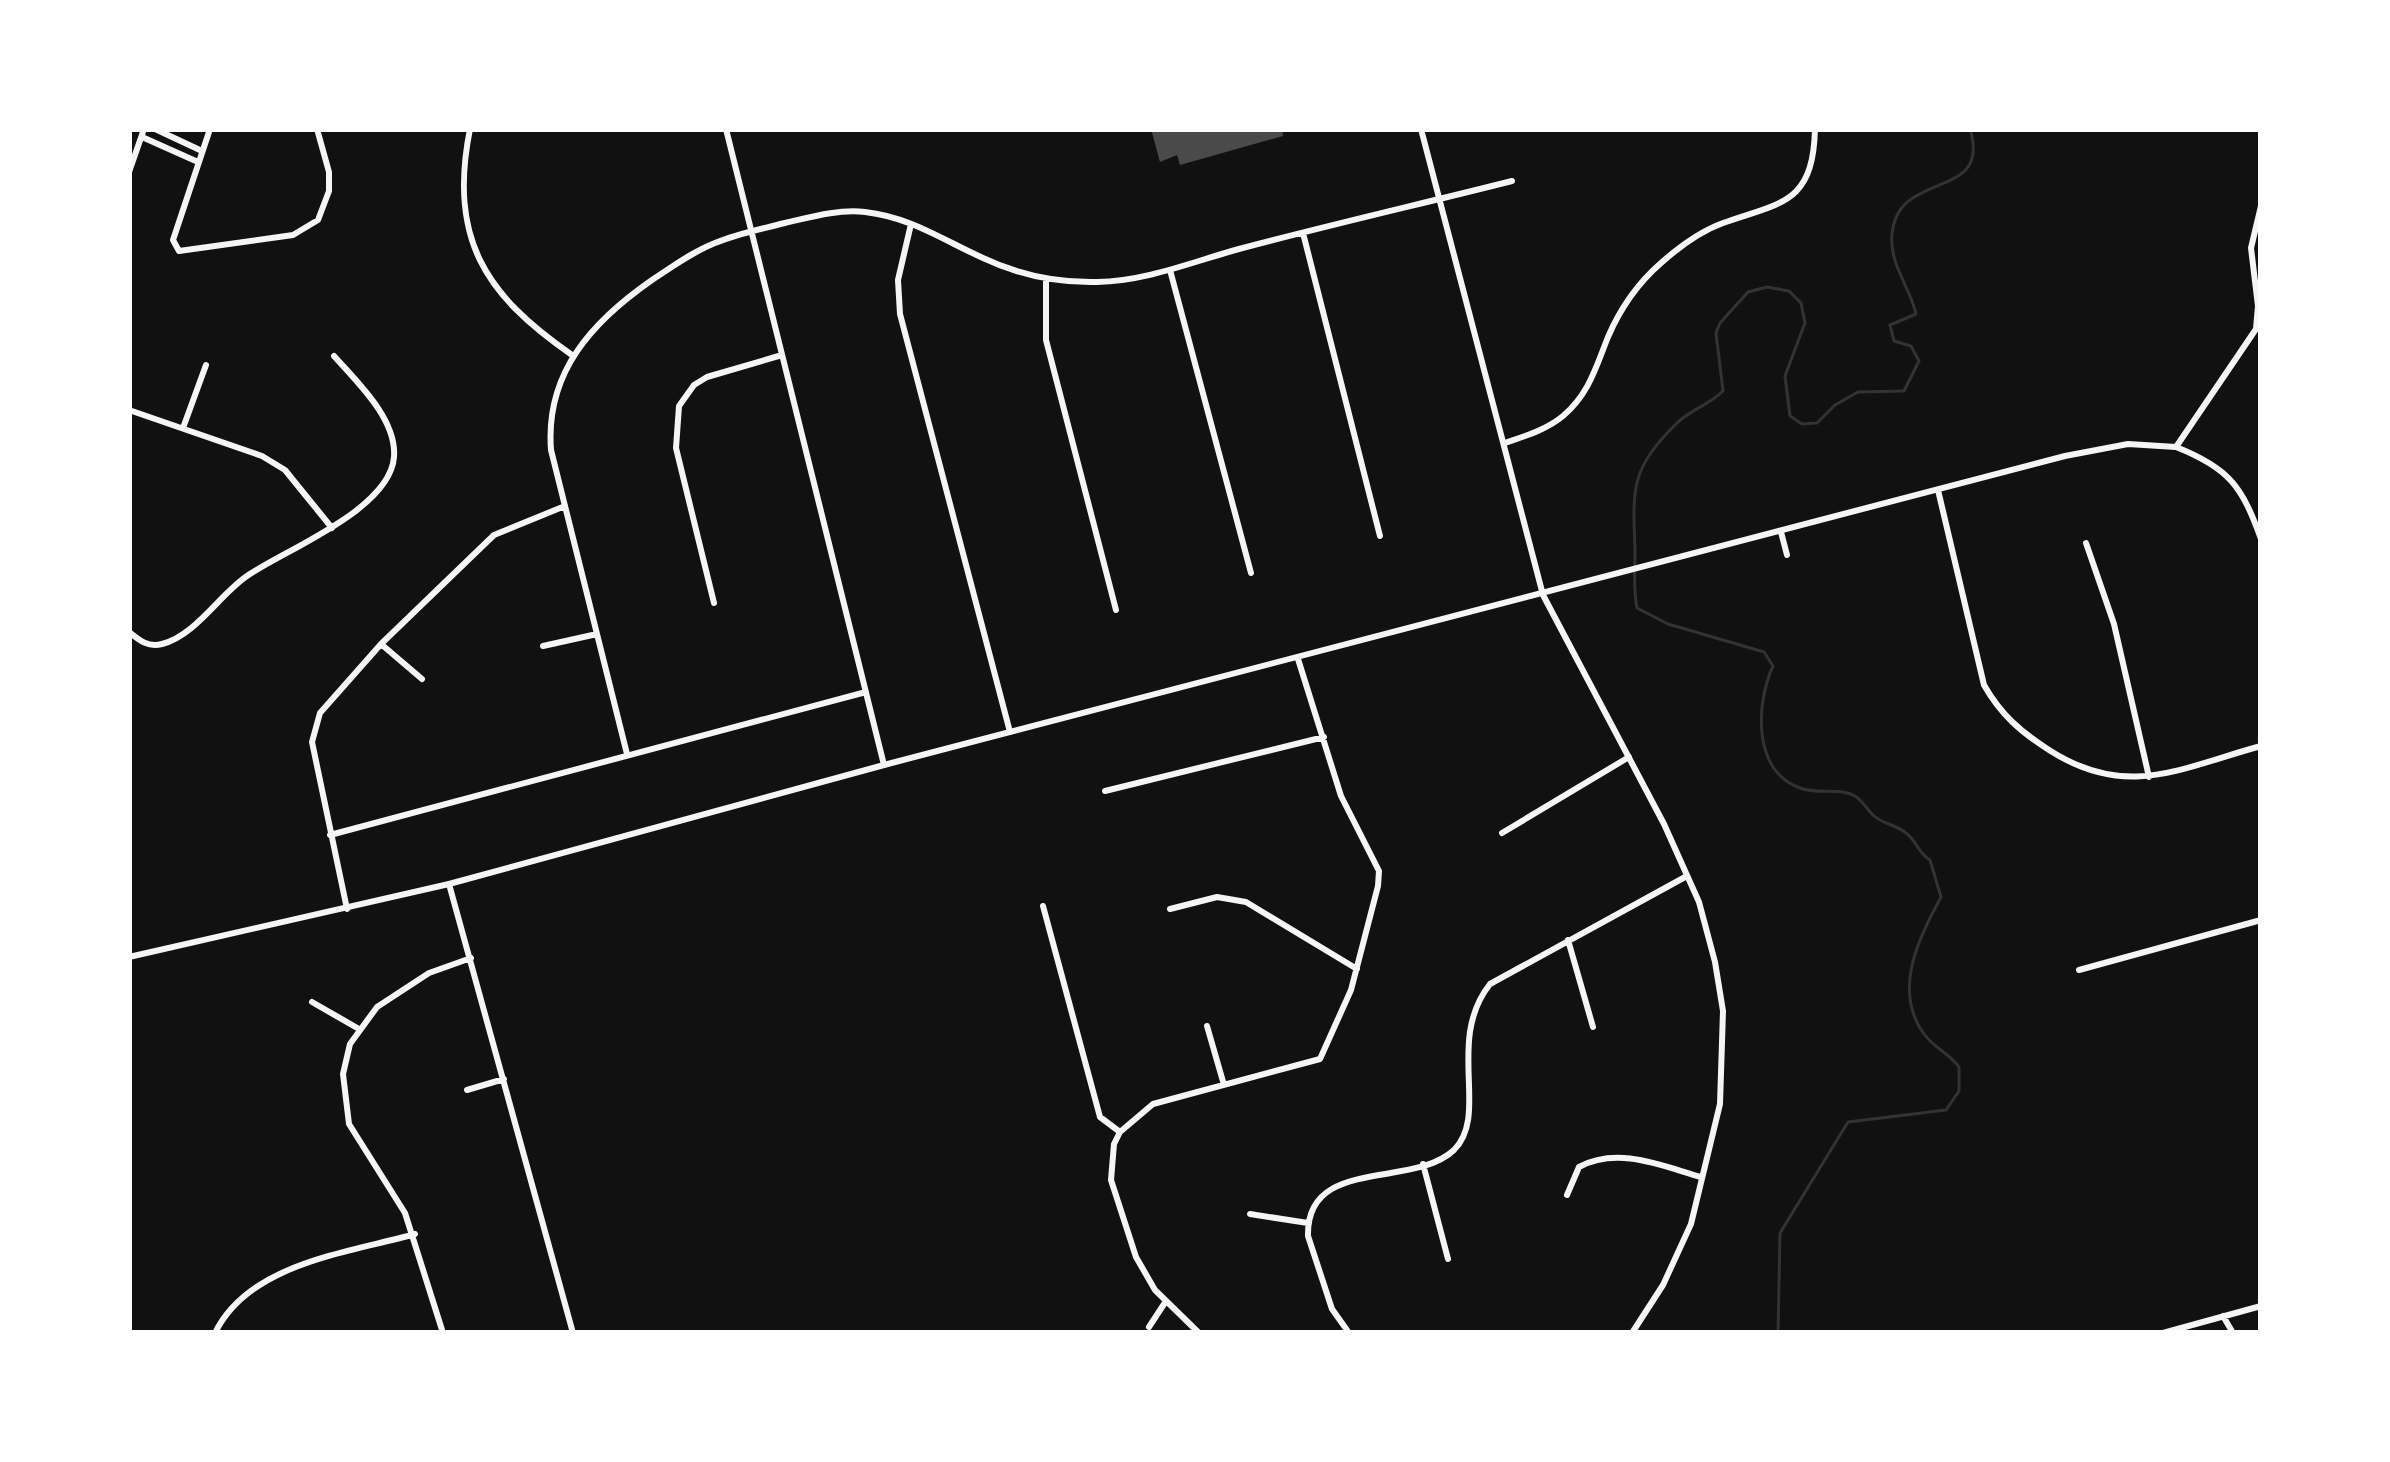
<svg xmlns="http://www.w3.org/2000/svg" width="2390" height="1462" viewBox="0 0 2390 1462" font-family="'Golos Text',sans-serif">
<style>
.lines{fill:none;stroke-linecap:round;stroke-linejoin:round}
.stream{stroke:#333;stroke-width:3}
.building{fill:#4a4a4a}
.minor{stroke:#f5f5f5;stroke-width:6}
.tertiary{stroke:#f5f5f5;stroke-width:6}
</style>
<rect width="100%" height="100%" fill="#111"/>
<g class="lines">
<!-- stream -->
<path class="stream" d="M1778,1333L1780,1233L1848,1122L1946,1110L1959,1091V1067C1949,1053 1934,1048 1924,1034C1892,990 1919,938 1941,897L1930,860C1918,853 1917,841 1906,833C1897,825 1883,824 1874,816C1867,810 1863,801 1855,796C1838,787 1818,795 1800,788C1752,771 1756,703 1773,666L1764,652L1668,624L1637,608C1633,588 1635,571 1635,551C1633,490 1629,470 1677,423C1690,410 1709,405 1723,391L1716,333L1720,323L1748,292L1767,287L1789,291L1801,303L1805,323L1785,376L1790,416L1802,424L1817,423L1835,405L1858,392L1904,391L1919,361L1911,346L1894,341L1890,325L1916,314C1910,287 1889,264 1892,234C1898,168 1992,202 1970,129"/>
</g>
<!-- building -->
<path class="building" d="M1151,129H1282L1283,136L1180,165L1177,155L1160,162Z"/>
<g class="lines">
<!-- minor -->
<path class="minor" d="M155,129L202,151
M210,129L173,240L179,251L293,235L318,220L329,191V172L317,129
M470,129C448,238 485,295 572,355
M726,129L884,765
M142,137L198,162
M911,224L898,280L900,314L1010,732
M1303,233L1380,536
M1170,270L1251,573
M1046,279V340L1116,610
M129,410L262,456L285,470L332,528
M183,428L206,365
M1505,443C1525,436 1546,430 1563,416C1589,394 1596,367 1608,337C1620,309 1638,283 1661,263C1679,247 1701,231 1723,223C1782,202 1813,204 1815,129
M2176,447C2229,468 2242,486 2261,539
M1938,490L1984,685C2001,715 2021,732 2049,750C2127,800 2180,768 2261,746
M1781,532L1787,555
M2086,543L2114,624L2149,777
M714,603L676,448L679,406L694,385L707,377L782,355
M129,632C139,640 148,648 162,644C196,635 219,595 247,576C284,550 390,510 394,457C397,419 357,382 334,356
M381,644L422,679
M543,646L597,634
M627,754L551,450C545,372 593,321 652,280C672,267 692,252 715,243C737,234 761,229 785,223C811,217 838,209 865,212C910,217 943,240 983,258C1019,275 1057,283 1097,282C1146,281 1192,262 1239,249C1329,225 1421,204 1512,181
M1105,791L1324,737
M1502,833L1629,757
M330,835L866,692
M449,884L573,1333
M1043,906L1100,1117L1120,1132
M347,909L312,742L320,713L381,644L494,535L565,506
M1170,909L1217,897L1246,902L1357,969
M1568,940L1593,1027
M2079,970L2261,920
M312,1002L359,1029
M1207,1026L1224,1085
M467,1090L504,1079
M1423,1164L1448,1259
M129,1184V1213
M1567,1195L1579,1167C1618,1146 1662,1166 1701,1177
M1250,1214L1308,1223
M2223,1316L2233,1333
M1149,1327L1166,1301
M215,1333C249,1263 348,1253 415,1234
M443,1333L405,1213L349,1124L343,1074L350,1044L377,1007L429,973L471,958
M1199,1333L1155,1290L1136,1257L1111,1180L1114,1144L1120,1132L1153,1104L1320,1059L1351,990L1378,886L1379,871L1341,796L1298,659
M1349,1333L1332,1309L1308,1236C1306,1156 1413,1189 1454,1150C1490,1114 1445,1041 1490,984L1687,876
M1555,1333H1578
M2163,1333L2261,1306"/>
<!-- tertiary -->
<path class="tertiary" d="M1421,129L1543,595L1664,824L1699,902L1715,962L1723,1011L1720,1104L1691,1224L1663,1285L1632,1333
M129,172L144,129
M129,957L449,884L884,765L2065,456L2128,444L2176,447L2256,329L2258,306L2251,248L2261,206"/>
</g>
<!-- border -->
<rect width="2390" height="1462" fill="none" stroke="#ffffff" stroke-width="264"/>
</svg>
